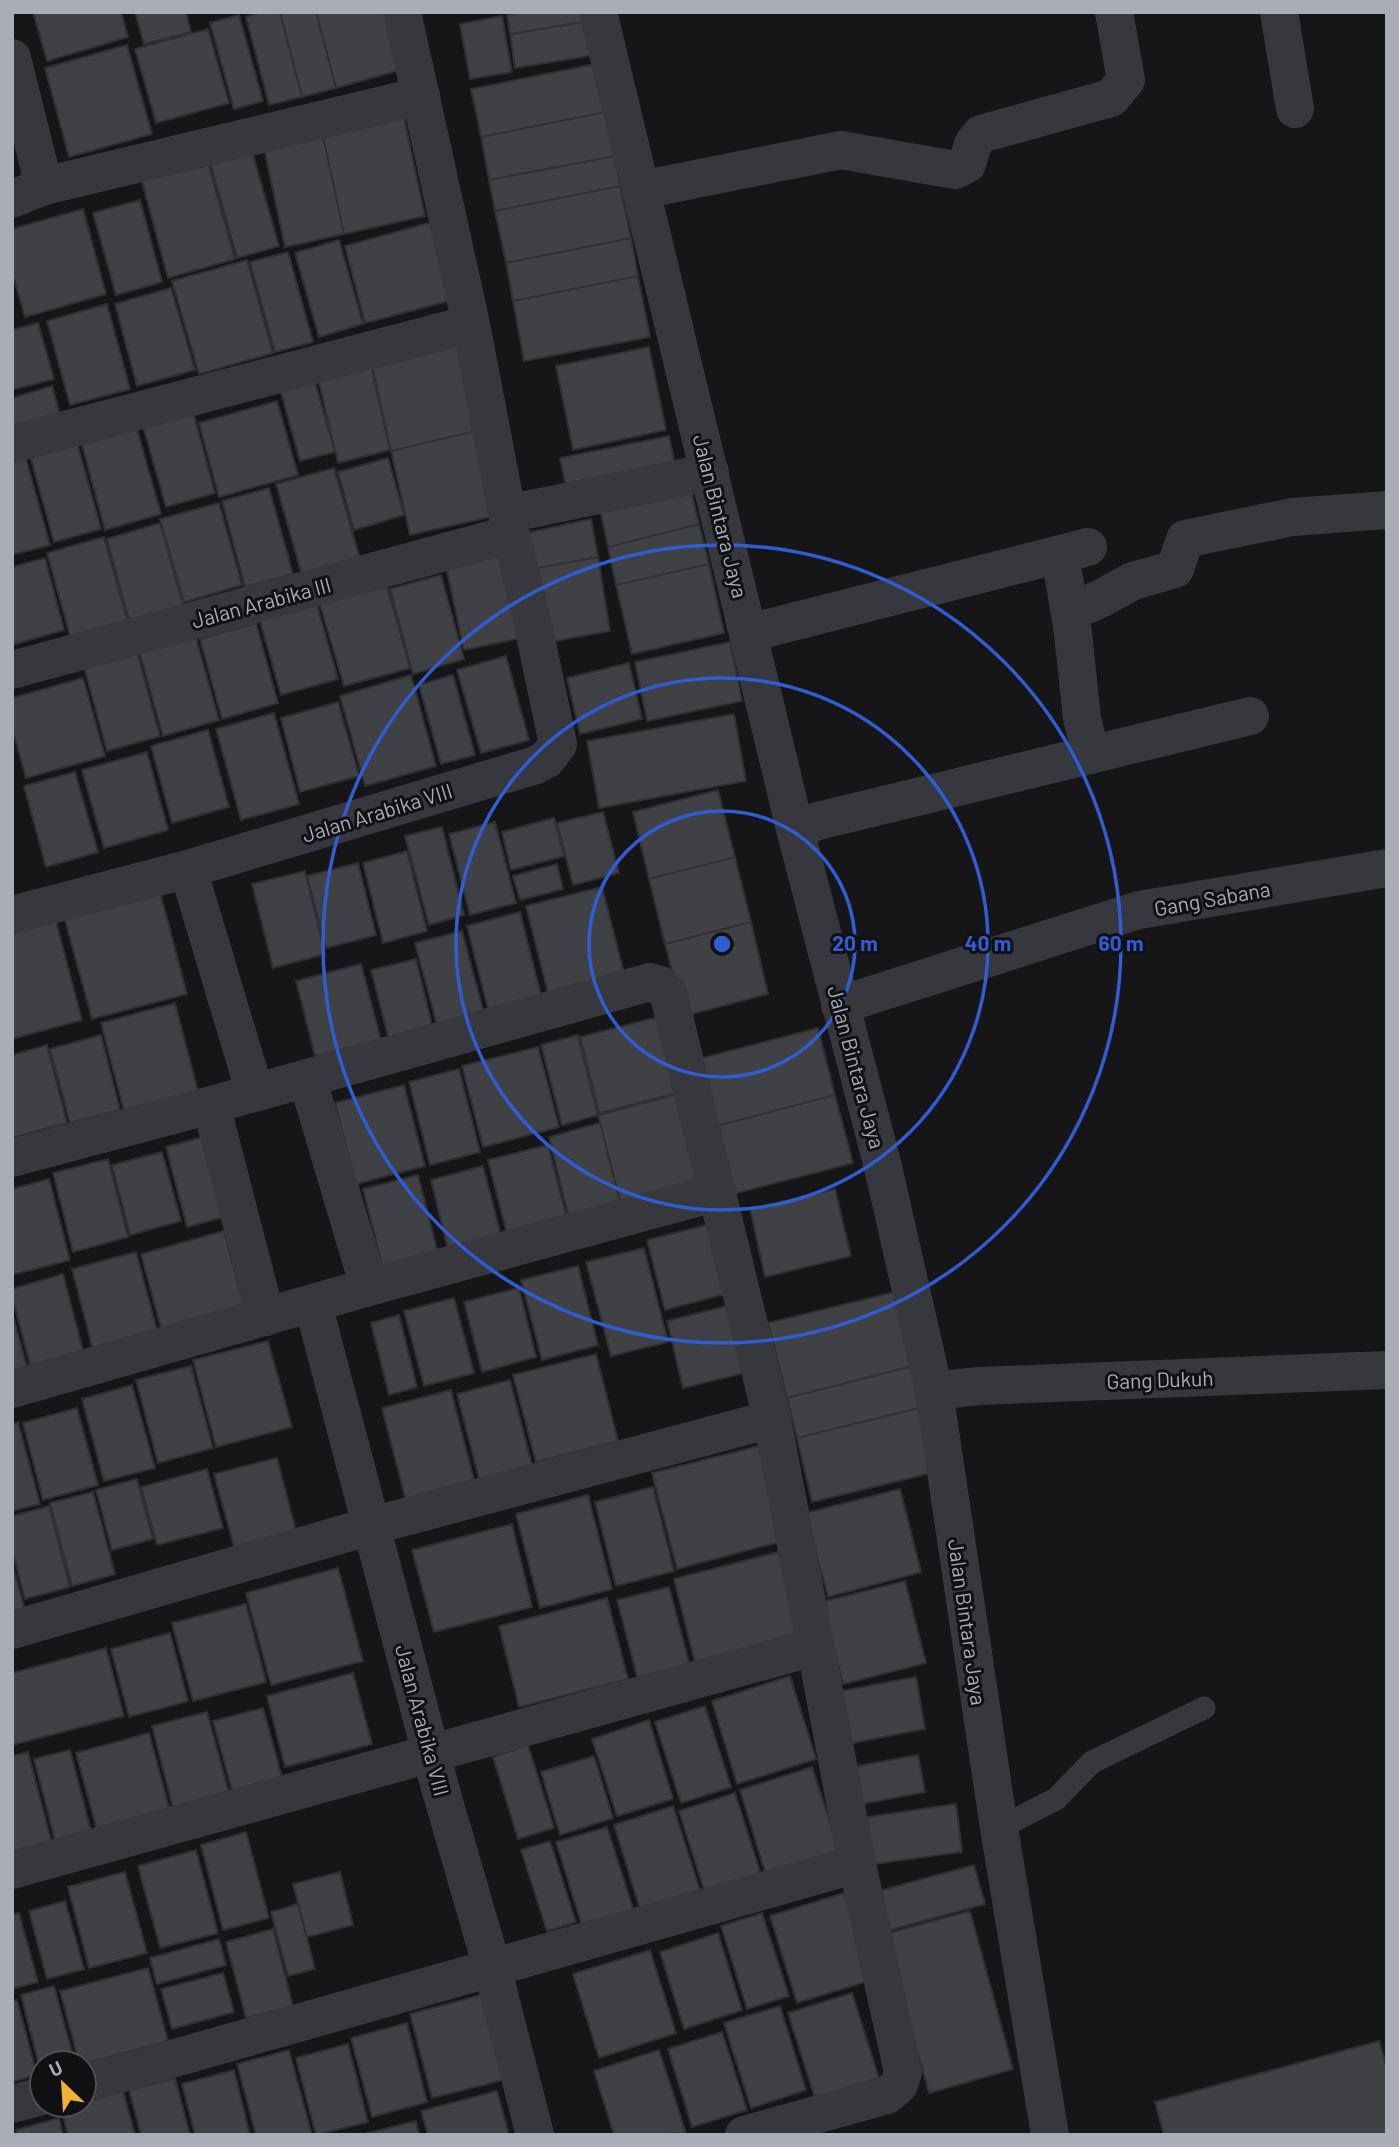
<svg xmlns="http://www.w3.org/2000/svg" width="1399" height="2147" viewBox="0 0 1399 2147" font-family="Barlow,sans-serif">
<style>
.building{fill:#404145;stroke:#303034;stroke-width:2}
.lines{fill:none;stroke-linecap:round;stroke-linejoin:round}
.service{stroke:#37383d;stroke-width:23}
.minor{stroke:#37383d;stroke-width:38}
.tertiary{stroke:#37383d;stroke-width:38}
.ring{fill:none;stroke:#325cd3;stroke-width:3.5}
.labels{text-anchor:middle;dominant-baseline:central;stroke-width:6;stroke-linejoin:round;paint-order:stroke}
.street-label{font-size:21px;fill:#a8adb8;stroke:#111113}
.centre{fill:#325cd3;stroke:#111113;stroke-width:3.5}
.ring-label{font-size:21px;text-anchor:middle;font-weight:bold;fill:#325cd3;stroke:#111113;stroke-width:6;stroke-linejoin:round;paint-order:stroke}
</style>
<rect width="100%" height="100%" fill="#161618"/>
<!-- building -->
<path class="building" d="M33,12H121L128,37L47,61Z
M135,12H186L191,32L144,44Z
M262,12H280L302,97L269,105L246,17Z
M280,12H316L336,88L302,97Z
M316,12H392L407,68L336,88Z
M525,12H587L589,21L510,34L507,15Z
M239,15L263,101L234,109L210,23Z
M502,16L512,72L470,79L460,24Z
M589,21L595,55L515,68L510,34Z
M208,29L229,103L156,123L135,49Z
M127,45L152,134L69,157L45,68Z
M596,64L606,112L481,137L471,89Z
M606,112L615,156L489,180L481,137Z
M403,113L425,216L344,234L322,131Z
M322,131L344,234L285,247L263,143Z
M252,151L279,246L237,258L210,162Z
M615,156L620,186L495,211L489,180Z
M207,159L235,259L168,278L141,178Z
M620,186L631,238L506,263L495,211Z
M140,200L162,282L116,295L93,213Z
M83,209L106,294L25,317L12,272V229Z
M436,221L456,299L365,323L345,246Z
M631,238L638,276L513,301L506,263Z
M339,240L363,324L319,337L295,253Z
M288,252L313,342L275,352L250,262Z
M247,260L273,353L199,374L172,281Z
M638,276L650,337L524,361L513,301Z
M171,288L195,370L137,386L115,304Z
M107,304L130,389L70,405L47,321Z
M38,323L54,379L12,390V330Z
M461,331L484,429L391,451L369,352Z
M649,347L666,430L573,450L556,366Z
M369,357L390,450L338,463L316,370Z
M314,379L335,452L300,461L280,389Z
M52,386L60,415L12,429V398Z
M277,401L298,475L219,497L199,423Z
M193,412L215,493L166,507L143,426Z
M134,419L161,514L105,530L79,434Z
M484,429L503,514L410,535L391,451Z
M669,436L677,475L568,497L560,458Z
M76,439L101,529L54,542L29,452Z
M388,458L404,515L354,530L338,472Z
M26,459L50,545L12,555V462Z
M334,468L360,559L302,575L276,484Z
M689,482L699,524L608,547L599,505Z
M269,488L293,574L245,587L222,501Z
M219,503L242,585L184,602L160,519Z
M591,519L598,557L532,569L526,533Z
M160,523L184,608L130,624L107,539Z
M699,524L709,564L616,585L608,547Z
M104,537L128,623L71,639L47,553Z
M511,548L530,636L464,650L445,562Z
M598,557L610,631L544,643L532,569Z
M45,558L64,630L12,645V567Z
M709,564L724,633L632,654L616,585Z
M441,575L464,659L413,674L390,589Z
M386,583L410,668L344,686L319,601Z
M315,598L338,679L281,695L258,614Z
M256,623L278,703L222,719L200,639Z
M194,631L219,720L163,736L138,647Z
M730,642L742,701L647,721L635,662Z
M137,652L160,736L107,751L84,667Z
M506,656L529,740L481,753L457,670Z
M629,663L642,719L580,734L567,678Z
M411,675L436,766L365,786L340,696Z
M453,675L475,755L441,764L419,685Z
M83,678L105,756L26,778L12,728V698Z
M338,702L359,776L300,792L281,718Z
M274,713L299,804L241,820L216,729Z
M734,714L746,781L599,808L587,741Z
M208,730L229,807L172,823L151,746Z
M147,752L168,830L104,848L82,770Z
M75,772L98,852L46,867L24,786Z
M718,790L735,857L649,879L633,812Z
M603,812L619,873L573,885L557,823Z
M554,818L564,856L511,870L502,832Z
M495,822L516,903L470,915L449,834Z
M442,827L464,915L429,925L405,836Z
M407,851L427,931L383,943L363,863Z
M735,857L751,922L665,944L649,879Z
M358,863L376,935L326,948L307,876Z
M557,864L563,889L520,900L513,876Z
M305,871L325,954L273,968L252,884Z
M602,887L626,981L550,1001L526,906Z
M159,888L187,994L92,1019L63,913Z
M520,912L542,999L489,1013L467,926Z
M55,918L82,1020L12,1039V929Z
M751,922L768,994L684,1016L665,944Z
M462,931L485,1017L438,1029L415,943Z
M416,959L433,1029L389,1040L371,970Z
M361,964L381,1040L315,1056L296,981Z
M175,1003L198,1091L124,1111L101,1023Z
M662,1016L681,1092L599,1113L580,1037Z
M818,1028L835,1095L716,1126L699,1059Z
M101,1035L120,1110L70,1123L50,1049Z
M578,1035L598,1115L562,1125L541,1045Z
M47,1045L67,1123L12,1138V1055Z
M538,1047L559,1127L483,1147L462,1066Z
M459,1069L480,1152L430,1165L409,1082Z
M404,1085L425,1166L356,1184L335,1103Z
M686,1092L709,1180L620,1203L598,1115Z
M835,1095L853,1163L733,1194L716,1126Z
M600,1123L622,1209L570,1222L549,1137Z
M203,1137L224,1217L187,1227L166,1147Z
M548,1145L568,1223L508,1238L488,1160Z
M162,1152L181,1221L130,1235L112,1165Z
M108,1159L128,1237L73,1252L53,1173Z
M483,1166L504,1247L451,1262L431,1180Z
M418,1175L440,1261L385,1276L363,1189Z
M49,1179L70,1260L12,1275V1189Z
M835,1189L851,1256L765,1277L750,1209Z
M711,1224L729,1293L665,1310L647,1240Z
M224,1231L244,1306L161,1328L141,1254Z
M644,1248L668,1342L611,1356L586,1262Z
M136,1252L159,1337L94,1354L72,1269Z
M578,1266L598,1345L542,1360L521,1280Z
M63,1274L85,1358L32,1372L12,1296V1289Z
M519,1288L536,1357L482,1372L464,1302Z
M895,1292L913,1366L787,1398L768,1323Z
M454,1298L474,1373L424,1386L404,1311Z
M731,1305L748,1372L683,1388L667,1321Z
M12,1312L28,1371L12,1375Z
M399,1315L417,1387L389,1395L371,1323Z
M268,1341L292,1427L216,1447L193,1360Z
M596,1354L618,1441L536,1462L513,1375Z
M191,1366L213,1448L158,1463L136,1380Z
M913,1366L923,1407L797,1438L787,1398Z
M510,1380L532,1465L479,1479L457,1394Z
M132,1385L155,1468L104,1481L82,1399Z
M451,1390L475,1484L406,1501L382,1408Z
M923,1407L939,1471L812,1502L797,1438Z
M77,1408L98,1485L43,1500L23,1423Z
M18,1422L40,1504L12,1511V1424Z
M763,1445L787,1540L677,1569L652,1473Z
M277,1458L296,1531L234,1547L214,1474Z
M207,1469L223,1528L157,1545L141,1487Z
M137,1479L153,1539L112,1550L96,1490Z
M653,1487L674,1571L616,1586L595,1502Z
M900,1489L921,1572L828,1597L806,1513Z
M93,1492L115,1574L72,1586L50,1503Z
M588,1495L612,1589L540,1608L516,1514Z
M49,1506L70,1587L25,1599L12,1550V1516Z
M512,1524L532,1607L434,1632L412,1550Z
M778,1552L800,1640L696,1667L674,1579Z
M12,1563L25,1610L12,1613Z
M338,1568L363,1661L271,1685L246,1593Z
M905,1581L926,1663L843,1684L822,1602Z
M669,1587L690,1666L638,1680L617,1600Z
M607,1598L628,1679L519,1707L499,1626Z
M246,1604L266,1682L193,1701L172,1623Z
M170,1633L188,1701L129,1717L111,1649Z
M106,1648L124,1716L12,1745V1673Z
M353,1673L372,1744L285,1767L267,1696Z
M790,1676L816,1759L737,1784L712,1701Z
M916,1677L925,1729L847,1744L836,1692Z
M705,1706L731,1787L681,1803L655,1722Z
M263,1708L282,1777L232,1790L213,1721Z
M207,1712L229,1793L173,1808L152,1726Z
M649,1720L673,1799L617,1816L592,1739Z
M149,1733L170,1811L97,1830L76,1753Z
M528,1745L554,1828L518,1839L493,1757Z
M70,1750L91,1831L55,1840L34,1759Z
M28,1752L52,1844L12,1855V1756Z
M918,1755L925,1792L852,1806L845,1768Z
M594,1756L613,1818L560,1835L541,1772Z
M812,1767L842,1859L768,1882L740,1790Z
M735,1793L762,1878L706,1896L679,1811Z
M956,1804L962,1852L874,1864L867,1817Z
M673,1806L700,1890L640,1909L614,1825Z
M607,1827L635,1915L584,1932L556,1842Z
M246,1832L269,1918L223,1930L201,1845Z
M550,1841L576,1922L547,1931L521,1850Z
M196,1850L218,1933L160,1948L138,1866Z
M974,1865L985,1904L890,1930L879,1891Z
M125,1872L147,1953L89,1968L68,1887Z
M340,1872L353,1925L307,1937L293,1884Z
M844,1893L871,1980L797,2003L770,1916Z
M65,1901L84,1969L47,1979L29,1911Z
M298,1904L315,1969L288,1976L271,1912Z
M970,1911L1013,2069L929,2093L885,1934Z
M19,1913L38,1982L12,1989V1915Z
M762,1913L789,1996L747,2009L721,1926Z
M273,1929L293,2006L246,2018L226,1942Z
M718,1933L742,2010L684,2029L660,1952Z
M219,1939L226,1965L157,1984L150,1958Z
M650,1950L676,2033L599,2058L573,1974Z
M148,1968L168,2041L84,2064L79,2063L60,1991Z
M223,1973L234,2012L172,2029L161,1989Z
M54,1986L75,2063H42L41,2073L21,1995Z
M852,1993L879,2078L815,2098L788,2013Z
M481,1995L503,2080L432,2098L410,2014Z
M17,2000L37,2075L12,2082V2001Z
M780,2006L806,2090L751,2108L724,2023Z
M407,2023L427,2102L372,2117L351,2038Z
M722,2032L747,2110L692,2127L668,2049Z
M1379,2041L1387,2069V2135H1164L1155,2102Z
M348,2044L368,2122L316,2135L296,2058Z
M289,2050L312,2135H256L237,2064Z
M659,2050L686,2133L614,2135L594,2071Z
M234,2070L250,2135H195L182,2084Z
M175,2078L190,2135H141L129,2090Z
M123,2091L135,2135H68L61,2108L84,2105V2102Z
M497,2091L509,2135H428L421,2111Z
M59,2118L63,2135H17L16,2130Z
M416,2121L419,2135H364V2134Z"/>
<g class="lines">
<!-- service -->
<path class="service" d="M999,1828L1056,1799L1092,1762L1204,1708"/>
<!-- minor -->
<path class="minor" d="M1279,12L1295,109
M12,58L44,186
M641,190L841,150L955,170L967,164L973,144L981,134L1111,98L1126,80L1114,12
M12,199L44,186L421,96
M12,444L471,324
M507,514L710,472
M1060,554L1073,633L1082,718L1091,755
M1070,612L1102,598L1133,581L1175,569L1185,539L1292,517L1387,510
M749,633L1088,547
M12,670L511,534
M795,829L818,821L1250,716
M188,869L255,1093
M12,915L188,869L536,765L547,759L558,744L532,620L511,534L471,324L402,12
M840,1005L1139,910L1387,868
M307,1078L369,1287
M211,1105L266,1317
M12,1158L211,1105L650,982L661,985L669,996L772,1419L857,1864L903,2072L899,2085L887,2095L744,2135
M313,1304L439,1784L492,1967L535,2135
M12,1389L369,1287L718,1192
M934,1391L978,1386L1387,1370
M12,1630L371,1526L772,1419
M12,1870L814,1647
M84,2084L857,1864
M12,2104L42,2096"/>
<!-- tertiary -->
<path class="tertiary" d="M598,12L795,829L882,1163L934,1391L999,1828L1050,2135"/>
</g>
<!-- distance rings -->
<g class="ring">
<circle cx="722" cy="944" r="133"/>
<circle cx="722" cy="944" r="266"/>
<circle cx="722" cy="944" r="399"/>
</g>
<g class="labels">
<!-- street labels -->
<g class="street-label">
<text transform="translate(721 516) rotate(76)">Jalan Bintara Jaya</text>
<text transform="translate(261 602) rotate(-15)">Jalan Arabika III</text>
<text transform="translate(377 812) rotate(-17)">Jalan Arabika VIII</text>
<text transform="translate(1212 898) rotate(-10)">Gang Sabana</text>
<text transform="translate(857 1067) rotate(75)">Jalan Bintara Jaya</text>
<text transform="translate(1160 1379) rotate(-2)">Gang Dukuh</text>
<text transform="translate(968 1622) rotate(82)">Jalan Bintara Jaya</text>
<text transform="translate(423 1720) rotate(75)">Jalan Arabika VIII</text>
</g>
</g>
<circle cx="722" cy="944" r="10" class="centre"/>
<g class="ring-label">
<text x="855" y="951">20 m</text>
<text x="988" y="951">40 m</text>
<text x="1121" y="951">60 m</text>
</g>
<!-- border -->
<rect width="1399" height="2147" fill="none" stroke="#a8adb8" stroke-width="28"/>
<!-- north arrow -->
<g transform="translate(63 2084) rotate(335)"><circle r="33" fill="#111113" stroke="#4d4f55" stroke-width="2"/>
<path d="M0-5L12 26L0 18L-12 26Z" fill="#f2b134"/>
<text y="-10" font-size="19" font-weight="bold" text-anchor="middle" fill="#a8adb8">U</text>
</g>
</svg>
